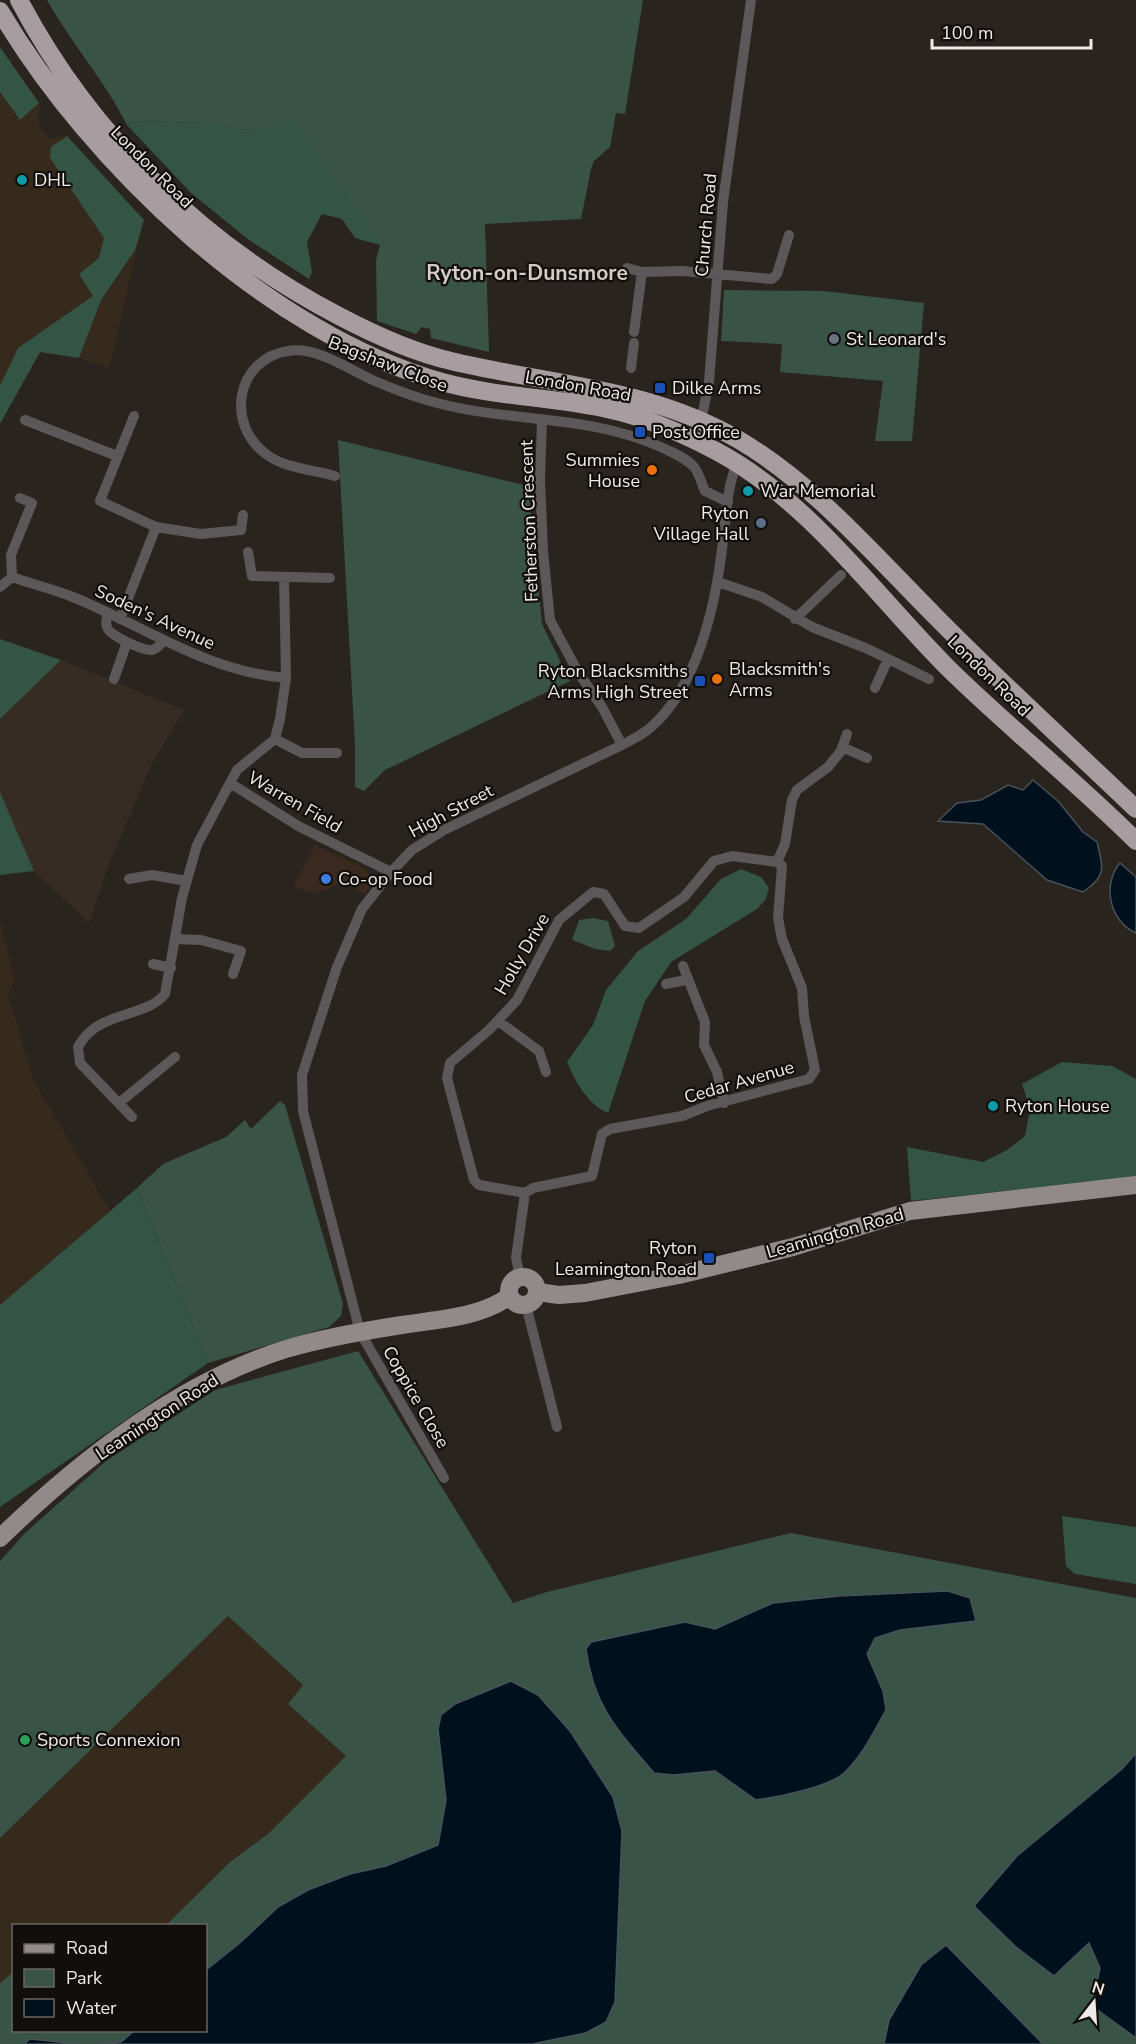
<svg xmlns="http://www.w3.org/2000/svg" width="1136" height="2044" viewBox="0 0 1136 2044" font-family="'Nunito Sans',sans-serif">
<style>
.commercial{fill:#39291e}
.industrial{fill:#362a1c}
.built{fill:#372c23}
.green{fill:#395346}
.forest{fill:#345445}
.water{fill:#00111d;stroke:#47525a;stroke-width:1.5}
.lines{fill:none;stroke-linecap:round;stroke-linejoin:round}
.street{stroke:#5c5758;stroke-width:10}
.primary{stroke:#92898b;stroke-width:18}
.highway{stroke:#a79c9f;stroke-width:18}
.culture-dot{fill:#0f9aa8;stroke:#110e0c;stroke-width:2}
.worship-dot{fill:#6b7280;stroke:#110e0c;stroke-width:2}
.transit-dot{fill:#1a4fb4;stroke:#110e0c;stroke-width:2}
.food-dot{fill:#e8710a;stroke:#110e0c;stroke-width:2}
.service-dot{fill:#5c6f8a;stroke:#110e0c;stroke-width:2}
.shop-dot{fill:#3f7fe0;stroke:#110e0c;stroke-width:2}
.leisure-dot{fill:#2e9e5b;stroke:#110e0c;stroke-width:2}
.labels{text-anchor:middle;dominant-baseline:central;stroke-width:4.5;stroke-linejoin:round;paint-order:stroke}
.street-label{font-size:18px;fill:#eeeae7;stroke:#110e0c}
.poi-label{font-size:18px;fill:#eeeae7;stroke:#110e0c;text-anchor:start}
.quarter-label{font-size:21px;font-weight:bold;fill:#d3cbc4;stroke:#110e0c}
</style>
<rect width="100%" height="100%" fill="#2a241f"/>
<!-- commercial -->
<path class="commercial" d="M315,845L367,869L372,883L365,895L345,882L314,894L293,887Z"/>
<!-- industrial -->
<path class="industrial" d="M0,92L19,120L39,103L41,109L38,113L40,129L50,138L67,136L144,220L109,368L79,358L40,352L0,424Z
M0,920L15,980L8,994L33,1079L110,1211L0,1305Z
M228,1616L304,1686L288,1704L346,1756L268,1834L230,1862L166,1925L14,1926L13,1972L0,1983V1838Z"/>
<!-- built -->
<path class="built" d="M61,660L184,710L152,763L109,864L89,923L34,871L0,792V719Z"/>
<!-- green -->
<path class="green" d="M47,0H643L625,114L616,113L610,147L594,161L591,169L581,219L485,224L489,352L431,338L430,329L422,327L416,334L377,321L376,260L380,245L259,132L209,123L135,121L127,125C105,81 71,43 47,0Z
M724,290L824,291L924,303L912,441H875L883,381L780,372L782,344L721,341Z
M338,440L528,486L542,624L570,681L385,770L364,791L355,787V745Z
M593,918L608,921L615,946L610,951L595,949L572,940L579,920Z
M280,1101L285,1105L343,1304L341,1316L329,1327L208,1363L137,1188L163,1164L226,1137L245,1120L251,1129Z
M358,1351L513,1603L547,1592L791,1533L1136,1598V2044H0V1983L13,1972L14,2030H206V1926L166,1925L230,1862L268,1834L346,1756L288,1704L303,1685L228,1616L0,1838V1561L25,1533L106,1461L215,1390Z"/>
<!-- forest -->
<path class="forest" d="M0,47L39,103L20,120L0,92Z
M291,118L380,245L355,238L342,219L322,214L307,242L312,272L309,279L249,240L191,193L127,125L135,121L209,123L259,132Z
M67,136L144,220L135,250L101,300L79,358L40,352L0,424V386L18,348L93,296L79,274L99,258L104,238L50,158L51,147Z
M0,639L61,660L0,719Z
M0,792L34,871L0,875Z
M741,869L761,877L769,888L766,899L757,909L671,962L645,1001L608,1113C588,1105 575,1081 567,1062L593,1025L606,990L638,951L686,919L721,879Z
M1062,1062L1112,1066L1136,1079V1177L911,1201L907,1147L983,1162L1007,1150L1025,1136L1030,1109L1022,1084Z
M137,1188L208,1363L0,1507V1305Z
M1062,1516L1136,1527V1584L1075,1574L1066,1566Z"/>
<!-- water -->
<path class="water" d="M1033,780L1058,801L1083,832L1097,842C1103,868 1107,876 1083,892L1047,880L983,824L938,821L957,803L981,800L1008,785L1023,790Z
M1120,863L1136,877V933C1109,921 1102,884 1120,863Z
M948,1591L970,1598L976,1621L900,1630L875,1638L867,1654L883,1691L886,1710C874,1731 863,1755 845,1772C830,1787 778,1797 756,1800L715,1771L673,1775L654,1773C618,1730 594,1708 586,1649L591,1642L685,1622L715,1629L773,1603L839,1596Z
M511,1681L538,1695L570,1731L613,1797L622,1831L615,2002L606,2022L586,2033L532,2044H98L121,2042L134,2031L206,2030V1970L241,1942L278,1907L308,1890L350,1874L386,1866L438,1845L446,1800L438,1729L441,1715L455,1704Z
M1136,1753V2038L1092,2006L1100,1968L1089,1943L1054,1976L1016,1947L974,1906L1017,1856L1122,1769Z
M946,1945L1043,2044H884L889,2020L921,1965Z
M30,2039L79,2044H24Z"/>
<g class="lines">
<!-- street -->
<path class="street" d="M627,268L642,272L682,271L772,279L777,274L789,235
M634,332L642,272
M631,368L634,343
M134,416L100,501L156,527L201,534L241,530L243,515
M542,419L540,480L543,551L550,620L578,672L602,707L622,745
M25,420L117,456
M713,447L701,421L709,382L723,202L751,0
M335,476C314,470 283,468 266,454C225,424 236,359 288,351C318,346 351,371 377,382C396,390 417,398 437,403C513,423 589,414 663,448C674,453 686,458 694,467C700,474 701,483 705,491L728,502
M248,552L252,576L330,578
M12,577C32,584 53,589 73,597C146,627 205,671 286,678
M718,582L762,597L812,627L868,649L929,679
M0,587L12,577L11,555L32,503L20,498
M108,613C107,617 105,623 107,627C109,636 144,651 152,650C157,649 160,645 163,641
M120,619L156,527
M795,619L841,575
M114,679L127,642
M875,688L888,659
M275,739L302,753H337
M842,747L867,758
M230,783L237,770L275,739L280,719L286,678L284,577
M777,862L785,844L792,800L797,790L828,767L841,751L847,734
M129,879L152,875L187,881
M176,939L201,940L241,951L233,974
M153,964L171,968
M683,966L705,1022L704,1045L717,1072L724,1103
M666,984L686,980
M498,1021L539,1051L546,1072
M119,1103L175,1057
M132,1117L80,1063L78,1047C97,1010 145,1019 165,994L182,898L197,845L230,783L300,827L391,872
M525,1193L533,1188L592,1176L602,1134L610,1129L682,1116L707,1106L809,1079L815,1070L804,1016L802,988L782,939L778,918L782,866L777,862
M520,1277L516,1258L525,1193L479,1185L474,1180L447,1078L450,1063L489,1030L517,1000L559,920L593,892L604,894L625,926L639,928L684,897L714,861L732,856L777,862
M526,1305L557,1427
M444,1478L360,1332L303,1111L302,1075L337,967L362,909L391,872L412,850L444,830L622,745C631,740 642,735 650,728C697,688 715,607 722,549C726,520 726,490 737,463"/>
<!-- primary -->
<path class="primary" d="M509 1291a14 14 0 1 1 28 0a14 14 0 1 1-28 0Z
M538,1292L559,1295L585,1293L679,1275L793,1247L910,1211L1136,1185
M0,1538C79,1461 180,1382 286,1349C323,1338 363,1331 402,1325C439,1319 479,1318 510,1296"/>
<!-- highway -->
<path class="highway" d="M19,0C90,135 204,246 339,316C375,335 412,352 451,361C550,385 648,387 739,440C815,485 873,554 935,616C1000,682 1069,745 1136,809
M0,11C91,165 268,333 442,382C497,397 553,397 607,409C645,417 682,433 716,451C810,501 874,594 948,668C1009,728 1076,781 1136,841"/>
</g>
<!-- markers -->
<g class="culture-dot">
<circle cx="22" cy="180" r="6"/>
<circle cx="748" cy="491" r="6"/>
<circle cx="993" cy="1106" r="6"/>
</g>
<circle class="worship-dot" cx="834" cy="339" r="6"/>
<g class="transit-dot">
<rect x="654" y="382" width="12" height="12" rx="3"/>
<rect x="634" y="426" width="12" height="12" rx="3"/>
<rect x="694" y="675" width="12" height="12" rx="3"/>
<rect x="703" y="1252" width="12" height="12" rx="3"/>
</g>
<g class="food-dot">
<circle cx="652" cy="470" r="6"/>
<circle cx="717" cy="679" r="6"/>
</g>
<circle class="service-dot" cx="761" cy="523" r="6"/>
<circle class="shop-dot" cx="326" cy="879" r="6"/>
<circle class="leisure-dot" cx="25" cy="1740" r="6"/>
<g class="labels">
<!-- street labels -->
<g class="street-label">
<text transform="translate(152 167) rotate(45)">London Road</text>
<text transform="translate(706 225) rotate(-85)">Church Road</text>
<text transform="translate(388 364) rotate(21)">Bagshaw Close</text>
<text transform="translate(578 386) rotate(10)">London Road</text>
<text transform="translate(529 521) rotate(-92)">Fetherston Crescent</text>
<text transform="translate(155 617) rotate(25)">Soden's Avenue</text>
<text transform="translate(989 676) rotate(44)">London Road</text>
<text transform="translate(295 802) rotate(30)">Warren Field</text>
<text transform="translate(451 811) rotate(-28)">High Street</text>
<text transform="translate(522 954) rotate(-60)">Holly Drive</text>
<text transform="translate(739 1082) rotate(-16)">Cedar Avenue</text>
<text transform="translate(835 1233) rotate(-16)">Leamington Road</text>
<text transform="translate(416 1397) rotate(60)">Coppice Close</text>
<text transform="translate(157 1417) rotate(-33)">Leamington Road</text>
</g>
<!-- poi labels -->
<g class="poi-label">
<text x="34" y="180">DHL</text>
<text x="846" y="339">St Leonard's</text>
<text x="672" y="388">Dilke Arms</text>
<text x="652" y="432">Post Office</text>
<text x="640" y="460" text-anchor="end">Summies<tspan x="640" dy="21">House</tspan></text>
<text x="760" y="491">War Memorial</text>
<text x="749" y="513" text-anchor="end">Ryton<tspan x="749" dy="21">Village Hall</tspan></text>
<text x="729" y="669">Blacksmith's<tspan x="729" dy="21">Arms</tspan></text>
<text x="688" y="671" text-anchor="end">Ryton Blacksmiths<tspan x="688" dy="21">Arms High Street</tspan></text>
<text x="338" y="879">Co-op Food</text>
<text x="1005" y="1106">Ryton House</text>
<text x="697" y="1248" text-anchor="end">Ryton<tspan x="697" dy="21">Leamington Road</tspan></text>
<text x="37" y="1740">Sports Connexion</text>
</g>
<!-- quarter labels -->
<g class="quarter-label">
<text x="527" y="273">Ryton-on-Dunsmore</text>
</g>
</g>
<!-- legend -->
<rect x="12" y="1924" width="195" height="108" fill="#110e0c" stroke="#696664" stroke-width="1.5"/>
<rect x="24" y="1944" width="30" height="9" fill="#92898b" stroke="#696664" stroke-width="1.5"/>
<text x="66" y="1954" font-size="18" fill="#eeeae7">Road</text>
<rect x="24" y="1969" width="30" height="18" fill="#395346" stroke="#696664" stroke-width="1.5"/>
<text x="66" y="1984" font-size="18" fill="#eeeae7">Park</text>
<rect x="24" y="1999" width="30" height="18" fill="#00111d" stroke="#696664" stroke-width="1.5"/>
<text x="66" y="2014" font-size="18" fill="#eeeae7">Water</text>
<!-- north arrow -->
<g transform="translate(1094 2002) rotate(17)" stroke="#110e0c" stroke-width="4.5" paint-order="stroke">
<path d="M0-4.5L10 22L0 15L-10 22Z" fill="#eeeae7"/>
<text y="-9" font-size="16" font-weight="bold" text-anchor="middle" fill="#eeeae7">N</text>
</g>
<!-- scale -->
<path d="M932 39v9h159v-9" fill="none" stroke="#eeeae7" stroke-width="3"/>
<text x="941" y="39" font-size="18" fill="#eeeae7" stroke="#110e0c" stroke-width="4.5" paint-order="stroke">100 m</text>
</svg>
